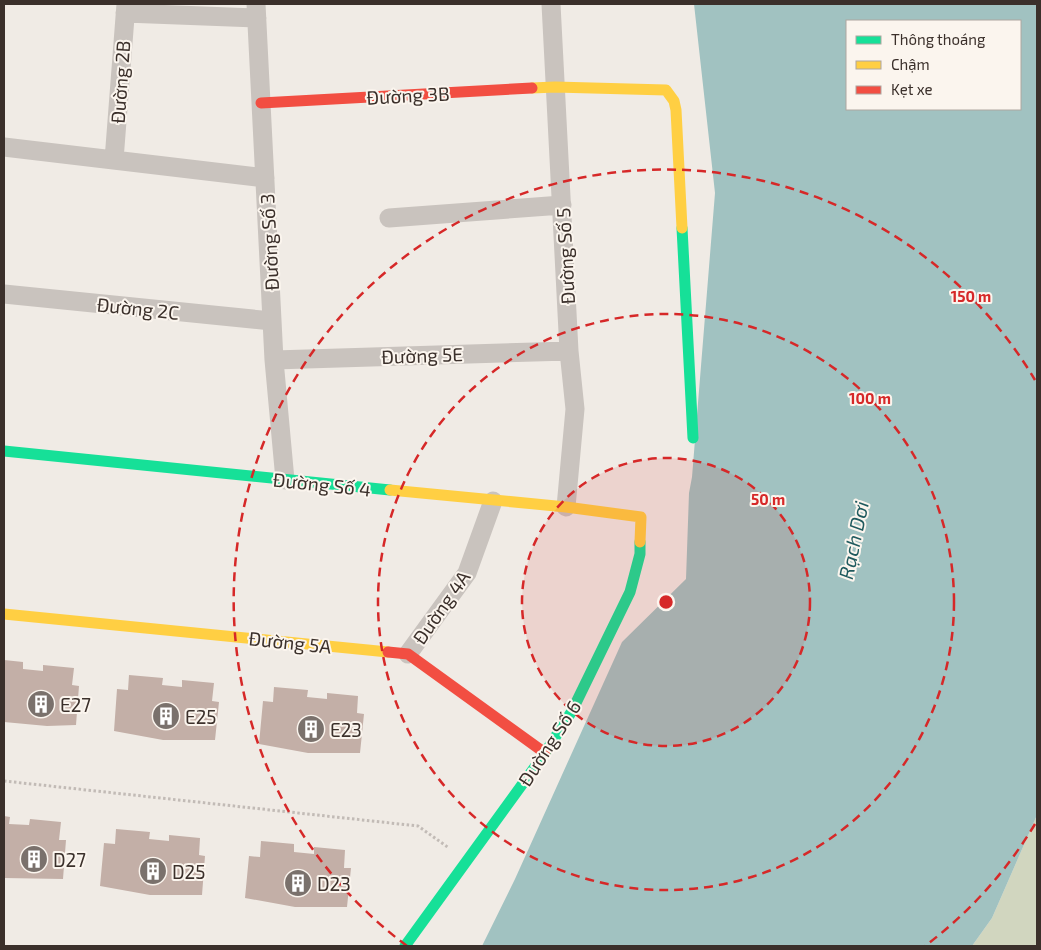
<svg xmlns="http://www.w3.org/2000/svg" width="1041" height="950" viewBox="0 0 1041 950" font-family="'Exo 2',sans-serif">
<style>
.green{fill:#d1d6bf}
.water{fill:#a1c2c1;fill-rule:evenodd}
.building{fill:#c3afa7}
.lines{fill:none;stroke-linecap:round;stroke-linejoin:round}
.path{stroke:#c2bbb6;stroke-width:3;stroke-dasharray:2.5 2.5;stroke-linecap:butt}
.street{stroke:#c9c3be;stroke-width:19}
.fast{stroke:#16e098;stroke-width:11}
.slow{stroke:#ffcf43;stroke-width:11}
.jam{stroke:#f24e42;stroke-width:11}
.ring{fill:none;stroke:#d62828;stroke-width:2.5;stroke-dasharray:9 6}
.labels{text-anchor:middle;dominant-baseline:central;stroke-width:4;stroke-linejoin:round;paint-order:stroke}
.street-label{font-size:19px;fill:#3b302b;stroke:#fbf5ee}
.poi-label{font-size:19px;fill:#3b302b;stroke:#fbf5ee;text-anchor:start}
.water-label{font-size:20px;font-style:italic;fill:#1f5a5e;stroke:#fbf5ee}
.centre{fill:#d62828;stroke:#fbf5ee;stroke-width:2.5}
.ring-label{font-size:15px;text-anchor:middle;font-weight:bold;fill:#d62828;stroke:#fbf5ee;stroke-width:4;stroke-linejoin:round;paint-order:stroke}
</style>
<rect width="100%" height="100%" fill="#f0ebe5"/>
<!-- green -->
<path class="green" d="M1037,815V946H972L992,918Z"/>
<!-- water -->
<path class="water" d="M694,4H1037V815L992,918L972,946H482L515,879L622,642L686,579L689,493L692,477L715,193ZM847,21H1020V109H847Z"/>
<!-- building -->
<path class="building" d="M4,660L23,662V669L43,671V665L74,668L72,685L79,686L76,725L47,726L4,722Z
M129,675L163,678L162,685L182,687V680L214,683L212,701L219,702L215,740H163L114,731L117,689L128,690Z
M274,687L308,690L307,697L327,699V693L358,696L357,713L364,714L360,753H308L259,744L263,701L273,702Z
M4,816L10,817L9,824L29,825L30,819L61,822L59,840H66L63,879L4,878Z
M116,829L150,832L149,839L169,841V835L200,838L199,855L205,856L202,895H150L100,886L104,843L115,844Z
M261,841L294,844V852L314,854V847L345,850L344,868H351L347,907H295L245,898L249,856L260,857Z"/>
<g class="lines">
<!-- path -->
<path class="path" d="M4,781L418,826L449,848"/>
<!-- street -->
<path class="street" d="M256,4L274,360L285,480
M551,4L569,351L575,409L566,507
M125,13L257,18
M4,147L265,178
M114,160L126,4
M389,218L562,205
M4,294L272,321
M274,360L569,351
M408,654L467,573L493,501"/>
<!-- fast -->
<path class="fast" d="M682,228L693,438
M4,451L390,490
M405,946L545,753L572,711L630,592L640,554V542"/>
<!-- slow -->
<path class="slow" d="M532,88L555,87L666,90L674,101L676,110L682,228
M390,490L566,507L641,517L640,542
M4,614L388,652"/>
<!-- jam -->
<path class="jam" d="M261,103L532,88
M388,652L408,654L545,753"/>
</g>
<!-- distance rings -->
<circle cx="666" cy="602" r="144" fill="#d62828" fill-opacity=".12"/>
<g class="ring">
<circle cx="666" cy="602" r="144"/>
<circle cx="666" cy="602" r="288"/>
<path d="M1035 824A431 431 0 0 1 925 946M407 946A431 431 0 1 1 1035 380"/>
</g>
<!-- icons -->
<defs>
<g id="building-disc" transform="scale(1.4375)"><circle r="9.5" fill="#7a716c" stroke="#fbf5ee"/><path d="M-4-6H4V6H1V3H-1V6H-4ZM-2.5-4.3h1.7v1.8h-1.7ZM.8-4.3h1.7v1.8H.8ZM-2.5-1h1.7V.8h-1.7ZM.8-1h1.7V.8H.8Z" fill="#fff"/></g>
</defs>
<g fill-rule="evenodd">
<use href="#building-disc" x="41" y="704"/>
<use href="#building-disc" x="166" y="716"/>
<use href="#building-disc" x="311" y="729"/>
<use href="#building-disc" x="34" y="859"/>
<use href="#building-disc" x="153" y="871"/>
<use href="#building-disc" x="298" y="883"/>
</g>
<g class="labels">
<!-- street labels -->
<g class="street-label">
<text transform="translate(120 82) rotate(-86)">Đường 2B</text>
<text transform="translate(408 95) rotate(-3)">Đường 3B</text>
<text transform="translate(269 242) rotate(-93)">Đường Số 3</text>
<text transform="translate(565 256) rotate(-93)">Đường Số 5</text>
<text transform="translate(138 308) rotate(6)">Đường 2C</text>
<text transform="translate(422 355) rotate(-2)">Đường 5E</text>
<text transform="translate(322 484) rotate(6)">Đường Số 4</text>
<text transform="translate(441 607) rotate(-55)">Đường 4A</text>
<text transform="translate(290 642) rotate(6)">Đường 5A</text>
<text transform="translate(549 743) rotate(-57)">Đường Số 6</text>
</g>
<!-- poi labels -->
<g class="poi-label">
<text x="60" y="704">E27</text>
<text x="185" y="716">E25</text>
<text x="330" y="729">E23</text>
<text x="53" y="859">D27</text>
<text x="172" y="871">D25</text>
<text x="317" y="883">D23</text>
</g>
<!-- water labels -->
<g class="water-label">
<text transform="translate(853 540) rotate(-78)">Rạch Dơi</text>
</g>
</g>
<circle cx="666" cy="602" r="8" class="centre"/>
<g class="ring-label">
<text x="971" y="302">150 m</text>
<text x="870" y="404">100 m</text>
<text x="768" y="505">50 m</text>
</g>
<!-- border -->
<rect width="1041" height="950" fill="none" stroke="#3b302b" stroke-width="10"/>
<!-- legend -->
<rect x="846" y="20" width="175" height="90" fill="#fbf5ee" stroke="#aea6a0"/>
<rect x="856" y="36" width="25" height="8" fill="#16e098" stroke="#aea6a0"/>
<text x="891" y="45" font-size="15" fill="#3b302b">Thông thoáng</text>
<rect x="856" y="61" width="25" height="8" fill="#ffcf43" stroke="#aea6a0"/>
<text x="891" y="70" font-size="15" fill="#3b302b">Chậm</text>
<rect x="856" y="86" width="25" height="8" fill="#f24e42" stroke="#aea6a0"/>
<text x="891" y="95" font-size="15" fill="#3b302b">Kẹt xe</text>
</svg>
